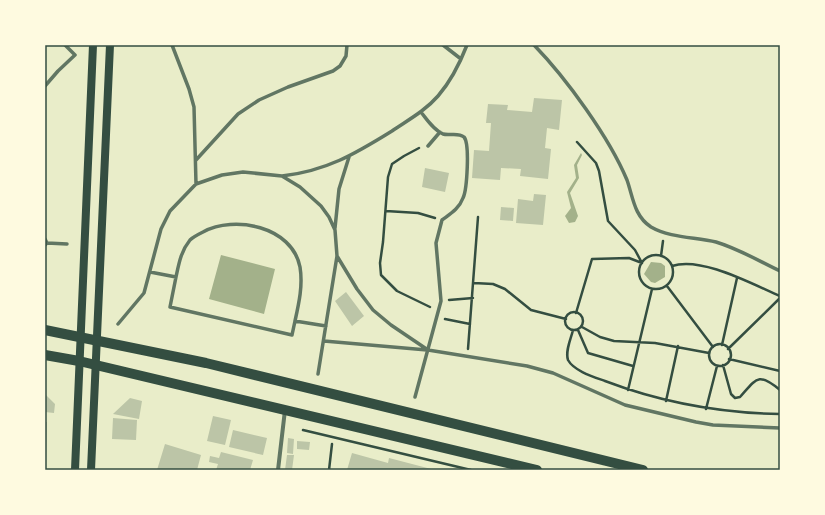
<svg xmlns="http://www.w3.org/2000/svg" width="825" height="515" viewBox="0 0 825 515" font-family="'Open Sans',sans-serif">
<style>
.water{fill:#a3b18a}
.building{fill:#bcc5a7}
.lines{fill:none;stroke-linecap:round;stroke-linejoin:round}
.path{stroke:#344e41;stroke-width:2.5}
.pedestrian{stroke:#617663;stroke-width:3.5}
.minor{stroke:#617663;stroke-width:4}
.secondary{stroke:#344e41;stroke-width:8}
.primary{stroke:#344e41;stroke-width:10}
.neatline{fill:none;stroke:#344e41;stroke-width:1.5}
</style>
<rect width="100%" height="100%" fill="#e9edc9"/>
<!-- water -->
<path class="water" d="M581,153L582,155L577,165L579,178L570,193L578,216L575,222L569,223L565,216L571,208L567,192L576,178L574,165Z
M221,255L275,269L264,314L209,299Z
M651,262L661,263L665,266V277L655,283L651,282L644,274Z"/>
<!-- building -->
<path class="building" d="M534,98L562,100L559,130L547,128L545,148L551,149L548,179L520,176L521,169L501,168L500,180L472,178L474,150L489,151L491,123H486L488,104L508,105L507,110L532,112Z
M425,168L449,173L445,192L422,187Z
M534,194L546,195L543,225L516,223L518,199L533,201Z
M501,207L514,208L513,221L500,220Z
M346,292L364,316L352,326L335,301Z
M45,394L55,404L54,413L45,412Z
M130,398L142,401L139,419L113,414Z
M213,416L231,420L225,445L207,441Z
M113,418L137,420L136,440L112,439Z
M45,422H47L46,458H45Z
M233,430L267,438L263,455L229,447Z
M288,438L294,439L293,454L287,453Z
M297,441L310,442L309,450L297,449Z
M165,444L201,455L197,470H157Z
M221,452L253,460L250,470H216L218,464L209,462L210,456L219,458Z
M352,453L388,463L389,458L435,470H347Z
M287,455H294L292,470H285Z"/>
<g class="lines">
<!-- path -->
<path class="path" d="M577,142L596,163L599,171L608,221L635,250L642,263
M419,148L404,156L392,164L388,177L383,242L380,263L381,275L397,291L430,307
M386,211L418,213L435,218
M639 272a17 17 0 1 1 34 0a17 17 0 1 1-34 0Z
M661,256L663,241
M672,266C701,256 752,284 780,296
M474,283L493,284L505,289L531,310L566,319
M667,286L713,347
M449,300L473,298
M565 321a9 9 0 1 1 18 0a9 9 0 1 1-18 0Z
M576,313L592,259L629,258L642,263
M445,319L470,324
M582,327L600,337L614,341L655,343L709,353
M573,330C571,339 565,351 568,360C574,371 594,377 605,381C663,403 718,413 780,414
M578,330L588,353L633,366
M709 355a11 11 0 1 1 22 0a11 11 0 1 1-22 0Z
M722,345L737,278
M468,349L478,217
M728,349L780,298
M729,359L780,371
M723,365L731,394L735,398L740,397C757,378 758,372 780,390
M628,390L652,289
M666,401L678,346
M706,409L717,366
M303,430L471,470
M329,470L332,444"/>
<!-- pedestrian -->
<path class="pedestrian" d="M172,45L189,89L194,107L196,184
M443,45L461,59
M534,45C566,78 609,137 627,180C633,197 634,216 651,227C670,238 696,237 716,242C739,249 759,261 780,271
M45,86L58,71L75,55L65,45
M428,146L440,132
M196,160L238,114L259,100L288,87L333,71L340,66L346,56L347,45
M282,176C326,171 355,154 392,131C408,120 425,111 438,96C451,81 460,63 467,45
M335,228L339,189L349,157
M45,239L47,243L45,245
M47,243L67,244
M337,256L357,289L373,310L391,325L428,350L527,366L553,373L625,405L696,422L713,425L780,428
M150,272L176,277L170,307L292,335L295,321L326,326
M176,277C179,263 181,251 190,240C193,237 199,234 203,232C234,215 292,226 300,267C303,285 299,303 295,321
M118,324L144,293L161,229L170,211L196,184L222,175L243,172L282,176L300,187L321,206L329,217L335,230L337,256L318,374
M324,341L427,350
M415,397L441,301L436,243L442,220C450,214 459,209 463,198C467,190 470,144 464,137C458,132 449,136 443,134C434,130 427,120 421,112"/>
<!-- minor -->
<path class="minor" d="M278,470L285,410"/>
<!-- secondary -->
<path class="secondary" d="M75,470L93,45
M91,470L110,45"/>
<!-- primary -->
<path class="primary" d="M45,330L206,363L643,470
M45,355L79,361L537,470"/>
</g>
<!-- border -->
<rect width="825" height="515" fill="none" stroke="#fefae0" stroke-width="92"/>
<rect x="46" y="46" width="733" height="423" class="neatline"/>
</svg>
